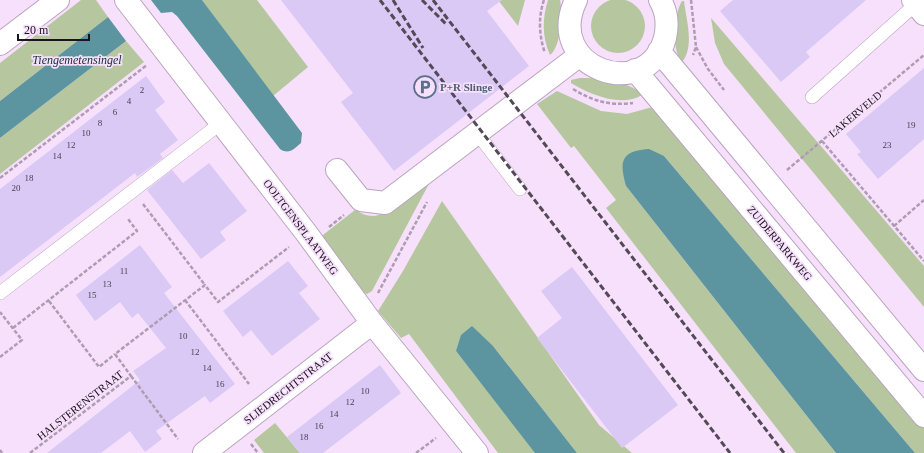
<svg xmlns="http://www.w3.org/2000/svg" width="924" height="453" viewBox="0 0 924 453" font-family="'Times New Roman',serif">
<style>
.green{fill:#b6c7a0}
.water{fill:#5c959f}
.building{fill:#dac9f5}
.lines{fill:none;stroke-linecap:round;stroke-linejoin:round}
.service-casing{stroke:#baa5be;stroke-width:14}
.minor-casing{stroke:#baa5be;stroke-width:24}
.secondary-casing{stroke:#baa5be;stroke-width:24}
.path{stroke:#ae9db2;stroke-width:2.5;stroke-dasharray:4 2;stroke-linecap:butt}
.service{stroke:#fff;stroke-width:13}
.minor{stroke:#fff;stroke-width:22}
.secondary{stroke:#fff;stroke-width:22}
.rail{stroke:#544957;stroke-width:3;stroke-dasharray:6 3;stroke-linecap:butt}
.labels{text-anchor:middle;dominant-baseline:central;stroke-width:3.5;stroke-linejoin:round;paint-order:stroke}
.number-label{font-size:9px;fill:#4b4153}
.service-label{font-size:11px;font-weight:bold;fill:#4e5e75;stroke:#f6e0fb;text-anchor:start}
.street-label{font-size:11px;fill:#1b141d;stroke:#f6e0fb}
.water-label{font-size:12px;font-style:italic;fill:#102e33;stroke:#f6e0fb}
</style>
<rect width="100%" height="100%" fill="#f6e0fb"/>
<!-- green -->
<path class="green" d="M591 26a27 27 0 1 1 54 0a27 27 0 1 1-54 0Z
M81,0H96L108,17L0,101V63Z
M202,0H257L308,67L273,96Z
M498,0H525L518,26Z
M548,0H560C563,13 561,47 550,55C542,37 542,19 548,0Z
M682,1H684C686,19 695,46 682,62C671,51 674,13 682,1Z
M711,18L924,266V307L724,64L715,43Z
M126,41L144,62L0,174V138Z
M580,78C594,77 634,82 642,95C621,108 589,94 571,83V80Z
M557,91L601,111L627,114L656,106L924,427V453H915L664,156L626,186L836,453H796L606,208L616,200L574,146L571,148L537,104Z
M431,180L372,291L367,294L362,292L319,238L355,210C361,213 366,216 373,216C388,216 418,189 431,180Z
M442,201L599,425L632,453H577L493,346L456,351L536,453H498L409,334L401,338L378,311L403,271Z
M275,423L300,453H264L254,440Z"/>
<!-- water -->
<path class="water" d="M151,0H202L302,133L301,143C294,149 289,155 280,149L177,16L172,12L161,13Z
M108,17L126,41L0,138V101Z
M649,149L664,156L915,453H836L626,186C619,161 621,151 649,149Z
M472,326L493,346L577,453H535L456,351L461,335Z"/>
<!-- building -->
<path class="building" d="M281,0H502L487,11L529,66L394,171L341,102L353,93Z
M733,0H866L806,52L810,57L781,82L720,11Z
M924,68V139L878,179L857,154L861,152L846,134Z
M146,76L165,102L155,110L178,140L160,154L163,158L137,177L135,173L0,277V189Z
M209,163L247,211L220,232L226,240L201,259L147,190L172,170L183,183Z
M140,245L172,287L164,293L235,384L210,403L205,396L156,431L162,439L145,452L130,431L101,453H47L140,380L133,371L166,348L138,313L132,318L120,302L95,321L76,295Z
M288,261L308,286L299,293L320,319L272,356L251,330L243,337L223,311Z
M572,267L678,405L622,448L537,338L562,318L541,291Z
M380,365L401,393L323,453H300L287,437Z"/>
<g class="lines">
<!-- service casing -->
<g class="service-casing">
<path id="service" d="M812,97L916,4
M477,133L520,189
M0,293L221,123"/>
</g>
<!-- minor casing -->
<g class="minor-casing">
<path id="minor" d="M126,0L307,234L372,323L477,453
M913,0L924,14
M0,44L58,0
M337,170L361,200L385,203L580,55
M204,453L372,323"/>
</g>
<!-- secondary casing -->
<g class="secondary-casing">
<path id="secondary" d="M576,0C543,69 647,104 665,38C668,25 667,12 660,0
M659,51L924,370
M635,70L924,416"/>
</g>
<!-- path -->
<path class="path" d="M544,0C538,17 539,36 545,53
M691,0L696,47L693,55
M696,47L708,69L724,90
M573,89C592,101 610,106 633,103
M822,141L924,261
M787,170L924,55
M0,178L147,65
M143,204L205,285
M894,226L924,200
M329,227L344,215
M378,293L427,202
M185,300L249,384
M49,301L99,367L115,354
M13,328L137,231L128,219
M0,357L22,340L0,312
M131,376L178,439
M251,444L258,453
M0,450L2,453
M30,453L131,376L115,354L205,285L218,302L289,247
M416,453L436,438"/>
<!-- service -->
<use href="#service" class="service"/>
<!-- minor -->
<use href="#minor" class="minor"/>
<!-- secondary -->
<use href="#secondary" class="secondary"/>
<!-- rail -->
<path class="rail" d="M380,0L730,453
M393,0L423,48
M422,0L446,24
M433,0L784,453"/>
</g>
<!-- icons -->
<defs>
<g id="parking-ring" transform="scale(1.15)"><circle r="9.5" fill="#f6e0fb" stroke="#5c6f8a" stroke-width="1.5"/><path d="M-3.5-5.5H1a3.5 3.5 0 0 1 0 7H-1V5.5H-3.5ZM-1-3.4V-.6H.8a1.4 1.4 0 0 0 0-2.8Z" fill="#5c6f8a"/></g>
</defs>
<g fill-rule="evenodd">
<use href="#parking-ring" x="425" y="87"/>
</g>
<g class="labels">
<!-- number labels -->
<g class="number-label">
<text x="142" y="90">2</text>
<text x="129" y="101">4</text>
<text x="115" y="112">6</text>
<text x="100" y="123">8</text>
<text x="911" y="125">19</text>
<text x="86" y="133">10</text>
<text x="71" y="145">12</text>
<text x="887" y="145">23</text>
<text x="57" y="156">14</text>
<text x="29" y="178">18</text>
<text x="16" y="188">20</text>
<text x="124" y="271">11</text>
<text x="107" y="284">13</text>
<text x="92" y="295">15</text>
<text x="183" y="336">10</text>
<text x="195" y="352">12</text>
<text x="207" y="368">14</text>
<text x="220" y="384">16</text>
<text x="365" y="391">10</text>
<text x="350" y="402">12</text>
<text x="334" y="414">14</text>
<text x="319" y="426">16</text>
<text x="304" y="437">18</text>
</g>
<!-- service labels -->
<g class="service-label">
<text x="440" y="87">P+R Slinge</text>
</g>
<!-- street labels -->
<g class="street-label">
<text transform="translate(855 114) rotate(-40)">LAKERVELD</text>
<text transform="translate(301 227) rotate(53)">OOLTGENSPLAATWEG</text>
<text transform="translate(780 243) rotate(50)">ZUIDERPARKWEG</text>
<text transform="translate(288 388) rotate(-38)">SLIEDRECHTSTRAAT</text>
<text transform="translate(80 405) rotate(-38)">HALSTERENSTRAAT</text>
</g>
<!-- water labels -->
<g class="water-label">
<text x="77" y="60">Tiengemetensingel</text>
</g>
</g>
<!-- scale -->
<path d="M18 34v6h71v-6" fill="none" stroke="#1b141d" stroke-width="2"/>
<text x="24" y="34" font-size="12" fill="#1b141d" stroke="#f6e0fb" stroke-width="3" paint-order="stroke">20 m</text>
</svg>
